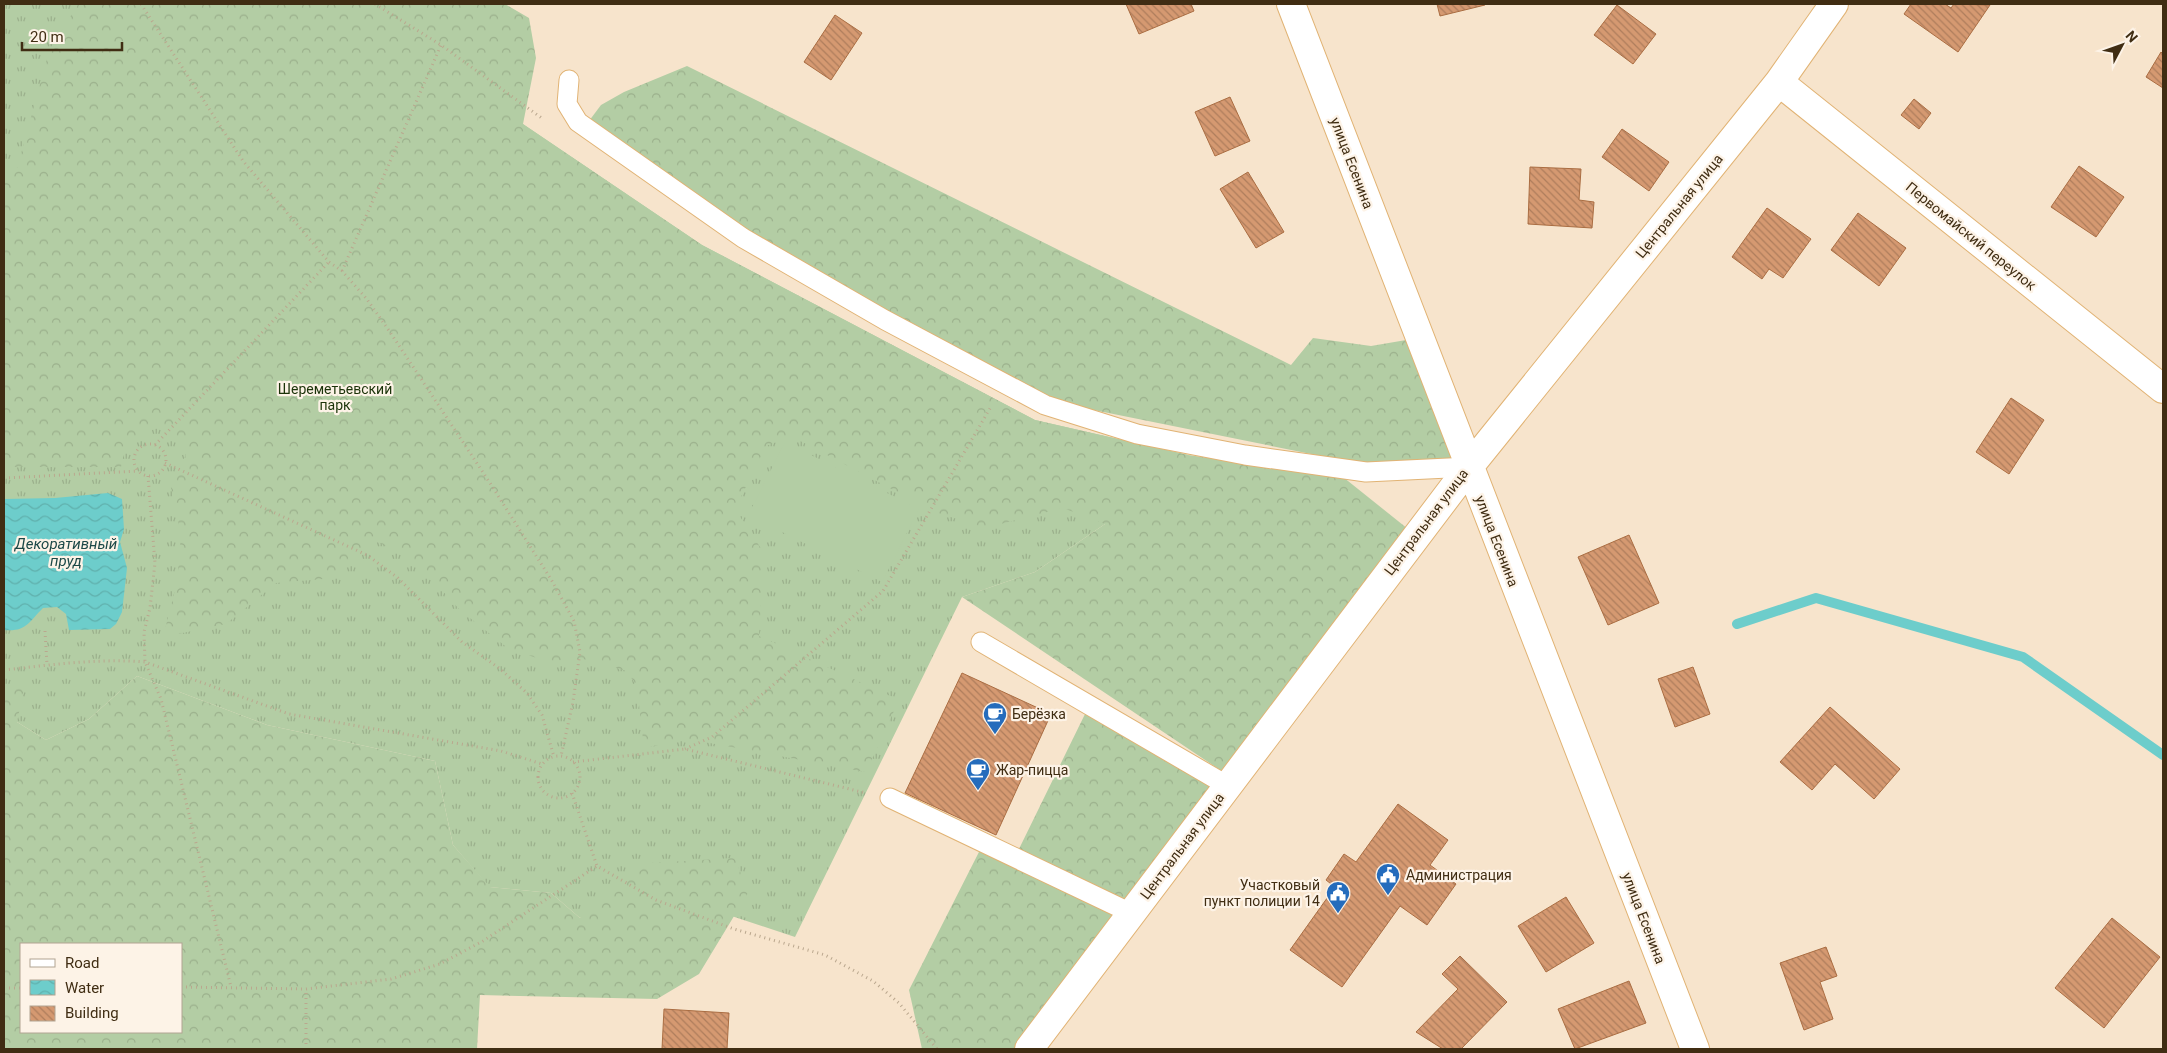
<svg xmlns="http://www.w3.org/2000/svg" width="2167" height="1053" viewBox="0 0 2167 1053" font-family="Roboto,sans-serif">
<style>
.grass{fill:url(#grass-tufts)}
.forest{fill:url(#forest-crowns);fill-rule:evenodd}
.pitch{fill:#b3cda4}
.water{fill:url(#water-waves)}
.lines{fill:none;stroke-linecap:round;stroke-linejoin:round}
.stream{stroke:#6dcdcb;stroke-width:10}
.building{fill:url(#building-back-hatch);stroke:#aa6d42}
.lane-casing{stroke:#e1b374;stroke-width:21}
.street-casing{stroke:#e1b374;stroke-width:30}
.path{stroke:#baa78e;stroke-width:3;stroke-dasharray:1 4;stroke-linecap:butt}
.lane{stroke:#fff;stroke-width:19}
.street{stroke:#fff;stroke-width:28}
.labels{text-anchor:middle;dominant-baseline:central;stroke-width:4.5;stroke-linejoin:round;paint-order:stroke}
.street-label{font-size:14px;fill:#402d13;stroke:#fdf3e7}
.park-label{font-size:14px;fill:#1b3309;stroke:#fdf3e7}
.poi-label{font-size:14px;fill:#402d13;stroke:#fdf3e7;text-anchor:start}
.water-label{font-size:15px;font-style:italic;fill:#1c4847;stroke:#fdf3e7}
</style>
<defs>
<pattern id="grass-tufts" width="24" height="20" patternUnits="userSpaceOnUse" patternTransform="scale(1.25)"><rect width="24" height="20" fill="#b3cda4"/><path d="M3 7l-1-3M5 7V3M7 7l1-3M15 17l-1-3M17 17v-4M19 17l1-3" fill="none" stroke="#9bb08c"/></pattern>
<pattern id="forest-crowns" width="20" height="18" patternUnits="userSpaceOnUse" patternTransform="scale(1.25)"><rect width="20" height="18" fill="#b3cda4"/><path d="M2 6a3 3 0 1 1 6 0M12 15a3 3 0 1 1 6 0" fill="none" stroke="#9bb08c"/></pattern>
<pattern id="water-waves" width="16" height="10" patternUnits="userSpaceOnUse" patternTransform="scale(1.25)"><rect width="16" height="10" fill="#6dcdcb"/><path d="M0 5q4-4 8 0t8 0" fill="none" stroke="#60b0ad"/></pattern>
<pattern id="building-back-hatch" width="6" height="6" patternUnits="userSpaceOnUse" patternTransform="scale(1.25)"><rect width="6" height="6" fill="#d59971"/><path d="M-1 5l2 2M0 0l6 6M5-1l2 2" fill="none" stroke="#ae7d5c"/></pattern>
</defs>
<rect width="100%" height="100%" fill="#f7e4cc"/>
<!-- grass -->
<path class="grass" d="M4,4H345L702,245L1035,420L1188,455L1105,524L1035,572L962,597L795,937L656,891L580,918L551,893L489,887L453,845L435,761L267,725L137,676L89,719L46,740L17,722L4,690Z"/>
<!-- forest -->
<path class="forest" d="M78,4H505L529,18L536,58L523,124L702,245L1035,420L1188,455L1343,477L1408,529L1226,774L962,597L1035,572L1105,524L1063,508L985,528L935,512L791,436L766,446L735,509L764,553L759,636L899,700L866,772L688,739L644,748L637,687L627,671L583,659L546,661L509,649L460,610L416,562L370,538L335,578L276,583L226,624L163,637L177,582L181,535L170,483L186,455L175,435L158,428L139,432L125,448L121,467H4V179L16,172L49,51Z
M687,66L1291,365L1313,338L1371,346L1412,339L1457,459L1361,464L1049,401L749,234L589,121L601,105L624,92Z
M137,676L267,725L435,761L453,845L490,887L551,893L580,918L650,863L735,858L748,893L699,974L657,999L480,995L477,1049H4V690L24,688L17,722L46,740L89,719ZM181,944V1032H21V944Z
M1086,712L1217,786L1140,889L1122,903L1018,851Z
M981,848L1121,917L1021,1049H922L909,990Z"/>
<!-- pitch -->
<path class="pitch" d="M785,442L919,509L882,582L748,515Z"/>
<!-- water -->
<path class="water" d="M108,493L122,499L124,529L120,542L127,568L122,612L116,624L110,629L69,630L66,614L57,607L43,608C28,623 26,632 4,630V499L55,498Z"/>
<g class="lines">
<!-- stream -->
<path class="stream" d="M1737,624L1816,598L2023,657L2163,755"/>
</g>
<!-- building -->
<path class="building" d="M1126,4H1191L1194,11L1139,34Z
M1437,4H1485V5L1440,16Z
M1911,4H1945L1951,8L1954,4L1990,5L1958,52L1904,14Z
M1617,5L1656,34L1633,64L1594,35Z
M835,15L862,33L831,80L804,62Z
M2161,52L2163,54V88L2146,77Z
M1230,97L1250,141L1215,156L1195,112Z
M1914,99L1931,113L1919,129L1901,115Z
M1622,129L1669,162L1649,191L1602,157Z
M2079,166L2124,197L2096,237L2051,207Z
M1530,167L1581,169L1579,200L1594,202L1592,228L1528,224Z
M1248,172L1284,232L1256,248L1220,189Z
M1767,208L1811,239L1783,278L1769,269L1762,279L1732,257Z
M1858,213L1906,248L1879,286L1831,250Z
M2011,398L2044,420L2009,474L1976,452Z
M1629,535L1659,603L1608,625L1578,557Z
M1693,667L1710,714L1675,727L1658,679Z
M962,673L1051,714L996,835L905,793Z
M1830,707L1900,769L1874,799L1835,764L1812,790L1780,762Z
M1398,804L1448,840L1430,865L1456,884L1427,925L1400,906L1342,987L1290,950L1335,887L1326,880L1344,854L1356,862Z
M1566,897L1594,943L1546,972L1518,926Z
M2112,918L2160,957L2104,1028L2055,988Z
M1826,947L1837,976L1820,982L1833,1019L1804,1030L1780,963Z
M1460,956L1507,1002L1461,1049H1443L1416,1032L1458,989L1442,974Z
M1629,981L1646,1023L1575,1049L1558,1009Z
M664,1009L729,1013L727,1049H662Z"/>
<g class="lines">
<!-- lane casing -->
<g class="lane-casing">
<path id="lane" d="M569,80L567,104L578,122L743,238L885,320L1045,405L1137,434L1245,455L1366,472L1469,467
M981,642L1228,786
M890,798L1131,913"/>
</g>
<!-- street casing -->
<g class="street-casing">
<path id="street" d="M1291,4L1695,1049
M1779,82L2163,389
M1029,1049L1469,467L1779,82L1834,4"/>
</g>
<!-- path -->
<path class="path" d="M141,4L243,161L329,262L342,271L366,298L390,332L490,483L552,581L574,621L580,652L573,702L561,756
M375,4L441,45L543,119
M342,271L441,45
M134 460a16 16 0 1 1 32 0a16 16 0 1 1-32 0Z
M155,445L329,262
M165,463L367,555L398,578L462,642L499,668L527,693L542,715L554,757
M148,476L155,563L150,608L144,632L145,662L161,699L231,987
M4,478L139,471
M45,631L47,665
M4,670C50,665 99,658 145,662L289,714L501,751L542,764
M685,749L712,737L883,591L992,405
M538 777a21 21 0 1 1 42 0a21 21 0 1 1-42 0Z
M573,762L685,749L866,793
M572,793L597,866L656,900L734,929L825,955L873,981L899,1003L937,1049
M181,987L306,989L391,979L440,964L483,941L597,866
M4,988H21
M306,1049V989"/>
<!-- lane -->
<use href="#lane" class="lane"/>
<!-- street -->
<use href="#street" class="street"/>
</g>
<!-- icons -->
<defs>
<g id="cafe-pin" transform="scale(1.25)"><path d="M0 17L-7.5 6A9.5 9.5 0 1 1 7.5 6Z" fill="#256cbc" stroke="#fdf3e7"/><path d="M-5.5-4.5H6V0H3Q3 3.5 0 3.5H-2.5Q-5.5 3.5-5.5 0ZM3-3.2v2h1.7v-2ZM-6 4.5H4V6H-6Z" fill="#fff"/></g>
<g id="civic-pin" transform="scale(1.25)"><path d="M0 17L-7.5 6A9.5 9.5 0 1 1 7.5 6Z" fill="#256cbc" stroke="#fdf3e7"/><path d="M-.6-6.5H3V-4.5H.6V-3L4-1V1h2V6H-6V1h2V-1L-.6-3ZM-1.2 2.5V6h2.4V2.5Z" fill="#fff"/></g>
</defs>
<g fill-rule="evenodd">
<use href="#cafe-pin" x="995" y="714"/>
<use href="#cafe-pin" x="978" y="770"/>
<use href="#civic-pin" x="1388" y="875"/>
<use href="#civic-pin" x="1338" y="893"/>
</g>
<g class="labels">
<!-- street labels -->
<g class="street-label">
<text transform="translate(1352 163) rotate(69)">улица Есенина</text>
<text transform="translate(1679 206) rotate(-51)">Центральная улица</text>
<text transform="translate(1971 236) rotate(39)">Первомайский переулок</text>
<text transform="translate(1426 522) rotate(-53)">Центральная улица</text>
<text transform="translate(1497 541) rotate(69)">улица Есенина</text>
<text transform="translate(1182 846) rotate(-53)">Центральная улица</text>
<text transform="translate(1644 918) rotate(69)">улица Есенина</text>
</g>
<!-- park labels -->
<g class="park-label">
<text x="335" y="389">Шереметьевский<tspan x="335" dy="16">парк</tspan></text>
</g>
<!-- poi labels -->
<g class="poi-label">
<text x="1012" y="714">Берёзка</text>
<text x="996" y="770">Жар-пицца</text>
<text x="1406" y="875">Администрация</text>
<text x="1320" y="885" text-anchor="end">Участковый<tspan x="1320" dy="16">пункт полиции 14</tspan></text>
</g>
<!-- water labels -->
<g class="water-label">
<text x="66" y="544">Декоративный<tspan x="66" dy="17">пруд</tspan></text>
</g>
</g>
<!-- border -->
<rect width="2167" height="1053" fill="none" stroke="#402d13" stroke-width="10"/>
<!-- legend -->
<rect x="20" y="943" width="162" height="90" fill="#fdf3e7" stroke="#b1a492"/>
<rect x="30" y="959" width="25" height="8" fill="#ffffff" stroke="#b1a492"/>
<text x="65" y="968" font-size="15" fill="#402d13">Road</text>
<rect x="30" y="980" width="25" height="15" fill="url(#water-waves)" stroke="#b1a492"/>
<text x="65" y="993" font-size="15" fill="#402d13">Water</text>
<rect x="30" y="1006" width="25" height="15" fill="url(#building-back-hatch)" stroke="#b1a492"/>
<text x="65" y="1018" font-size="15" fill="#402d13">Building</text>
<!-- north arrow -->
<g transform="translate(2122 45) rotate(49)" stroke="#fdf3e7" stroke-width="4" paint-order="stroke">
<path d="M0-4L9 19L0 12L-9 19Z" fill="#402d13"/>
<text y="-8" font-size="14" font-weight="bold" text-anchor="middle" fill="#402d13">N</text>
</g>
<!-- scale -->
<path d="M22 42v8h100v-8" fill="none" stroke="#402d13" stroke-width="2.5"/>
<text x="30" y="42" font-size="15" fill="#402d13" stroke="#fdf3e7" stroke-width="4" paint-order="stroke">20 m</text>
</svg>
